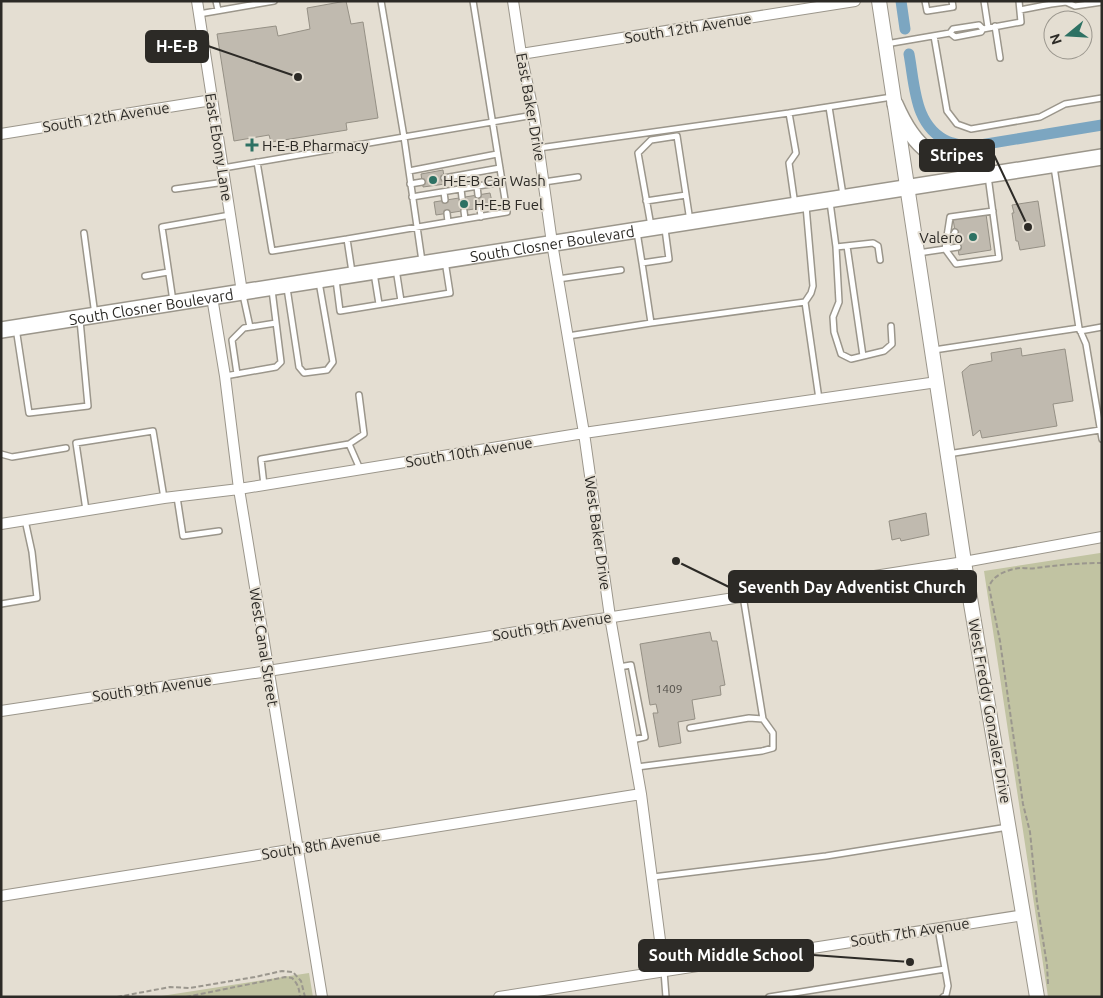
<svg xmlns="http://www.w3.org/2000/svg" width="1103" height="998" viewBox="0 0 1103 998" font-family="Ubuntu,sans-serif">
<style>
.green{fill:#c1c3a2}
.lines{fill:none;stroke-linecap:round;stroke-linejoin:round}
.canal{stroke:#7ca6c1;stroke-width:11}
.building{fill:#c0baaf;stroke:#959085}
.lane-casing{stroke:#9b968b;stroke-width:8}
.street-casing{stroke:#9b968b;stroke-width:12}
.secondary-casing{stroke:#9b968b;stroke-width:16}
.primary-casing{stroke:#9b968b;stroke-width:18}
.path{stroke:#9b978e;stroke-width:2;stroke-dasharray:5 2.5;stroke-linecap:butt}
.lane{stroke:#fff;stroke-width:5}
.street{stroke:#fff;stroke-width:10}
.secondary{stroke:#fff;stroke-width:14}
.primary{stroke:#fff;stroke-width:15}
.poi-dot{fill:#2d7163;stroke:#e4ded2;stroke-width:2}
.labels{text-anchor:middle;dominant-baseline:central;stroke-width:4;stroke-linejoin:round;paint-order:stroke}
.number-label{font-size:12px;fill:#514e48}
.street-label{font-size:15px;fill:#2c2a26;stroke:#e4ded2}
.poi-label{font-size:15px;fill:#2c2a26;stroke:#e4ded2;text-anchor:start}
.leader{fill:none;stroke:#2c2a26;stroke-width:2}
.callout-dot{fill:#2c2a26;stroke:#e4ded2;stroke-width:2}
.callout{fill:#2c2a26;stroke:#2c2a26;stroke-width:2}
.callout-label{font-size:16px;text-anchor:middle;font-weight:bold;fill:#fff}
</style>
<rect width="100%" height="100%" fill="#e4ded2"/>
<!-- green -->
<path class="green" d="M1100,553H1102V997H1048L984,571Z
M309,973L313,997H155Z"/>
<g class="lines">
<!-- canal -->
<path class="canal" d="M901,1L905,29
M909,54C915,86 914,127 949,142C955,144 962,145 968,147L1102,125"/>
</g>
<!-- building -->
<path class="building" d="M346,1L351,24L363,22L378,118L346,123L347,130L271,142L269,135L234,141L217,34L276,26L278,36L310,29L307,8Z
M443,170L445,184L423,187L421,174Z
M490,193L493,206L436,215L434,202Z
M1038,201L1045,246L1020,250L1018,241H1016L1012,213H1014L1012,205Z
M986,214L991,250L959,255L953,219Z
M1021,348L1022,356L1065,349L1073,401L1053,404L1057,426L982,438L980,430L973,436L962,372L970,365L992,361L991,353Z
M926,513L929,535L901,541L900,538L892,540L889,521Z
M710,632L712,641H717L725,685L720,686L721,695L692,700L695,719L678,722L681,743L659,747L653,713H658L656,704L650,705L640,644Z"/>
<g class="lines">
<!-- lane casing -->
<g class="lane-casing">
<path id="lane" d="M216,1L218,10
M381,1L404,137L534,115
M925,1L927,11L953,7L952,1
M984,1L988,27
M1050,1L1051,4L1066,2L1075,6L1102,2
M1020,10L1051,4
M199,14L274,1
M995,26L1000,58
M950,33L955,37L981,32L983,29L1021,22L1019,1
M934,36L947,111L957,124L971,129L1040,117L1065,104L1102,98
M886,44L950,33L953,29L979,25L983,29
M829,107L843,195
M539,148L789,113
M257,162L272,251L347,239
M1054,167L1079,328L1086,344L1102,439
M223,168L404,137L422,261
M409,171L497,154
M444,178L500,168
M544,182L578,177
M410,184L422,182
M477,186L478,195
M175,189L225,182
M461,189L462,198
M444,192L445,200
M412,197L502,182
M646,201L686,195
M830,202L836,247L839,302L833,317L834,332L841,354L851,359L884,351L892,344L891,326
M795,205L789,163L796,153L789,113L892,97
M480,208L481,217
M464,211L465,219
M447,213L448,222
M651,226L638,153L651,140L677,136L690,221
M637,232L642,263
M84,233L95,315
M847,246L863,356
M947,246L955,232
M836,247L873,243L878,246L880,260
M945,249L950,217L993,211
M945,249L958,247
M918,253L945,249L956,264L999,258L988,176
M396,269L401,301
M352,272L347,239L507,212L473,1
M374,273L379,304
M145,276L168,272
M558,279L621,270
M336,280L340,311L450,293L445,261
M287,288L299,367L304,373L327,370L333,362L319,282
M243,295L250,327
M173,301L162,227L230,215
M805,302L811,293L813,286L806,206
M651,323L642,263L669,259L665,229
M16,328L29,413L88,406L80,320
M1080,331L1102,327
M568,336L651,323L805,302L819,399
M934,350L1079,328
M237,374L232,340L244,328L276,323
M225,376L276,367L281,362L272,290
M349,444L364,434L359,395
M1,454L12,457L66,448
M948,454L1100,430
M264,485L261,459L349,444L360,469
M177,497L183,536L219,531
M86,510L76,443L153,431L164,498
M1,604L37,598L32,552L25,520
M619,667L631,665L645,737L632,740
M690,728L749,718L763,719
M637,767L762,751L773,748V733L763,719L743,596
M653,877L826,856L1008,827
M938,928L948,986L946,995L943,997
M664,971L666,997
M769,997L945,969"/>
</g>
<!-- street casing -->
<g class="street-casing">
<path id="street" d="M197,1L242,292
M513,1L521,54L534,115L552,243L584,433L610,617L641,794L664,971
M521,54L855,1
M1,134L212,100
M212,297L225,376L239,489L322,997
M1,524L164,498L239,489L584,433L937,382
M1,711L268,671L964,562L1102,537
M1,896L641,794
M499,997L1024,915"/>
</g>
<!-- secondary casing -->
<g class="secondary-casing">
<path id="secondary" d="M879,1L964,562L1037,997"/>
</g>
<!-- primary casing -->
<g class="primary-casing">
<g id="primary">
<path d="M895,104C918,157 937,159 988,172"/>
<path id="s1" d="M1,330L1102,157"/>
</g>
</g>
<!-- path -->
<path class="path" d="M1048,984L1047,965L1037,902L1030,832L1023,804L1000,641L989,587C992,575 1009,569 1020,568C1025,568 1030,569 1036,568C1058,565 1079,563 1102,563
M117,997L170,987L190,988L255,977L282,971L293,972L301,981L305,997
M186,997L285,977L292,978C298,984 299,988 300,997"/>
<!-- lane -->
<use href="#lane" class="lane"/>
<!-- street -->
<use href="#street" class="street"/>
<!-- secondary -->
<use href="#secondary" class="secondary"/>
<!-- primary -->
<use href="#primary" class="primary"/>
</g>
<!-- markers -->
<g class="poi-dot">
<path d="M249.5 137.5h5v5h5v5h-5v5h-5v-5h-5v-5h5z"/>
<circle cx="433" cy="180" r="5"/>
<circle cx="464" cy="204" r="5"/>
<circle cx="973" cy="237" r="5"/>
</g>
<g class="labels">
<!-- number labels -->
<g class="number-label">
<text x="669" y="688">1409</text>
</g>
<!-- street labels -->
<g class="street-label">
<text transform="translate(688 28) rotate(-9)">South 12th Avenue</text>
<text transform="translate(531 107) rotate(80)">East Baker Drive</text>
<text transform="translate(106 117) rotate(-9)">South 12th Avenue</text>
<text transform="translate(219 147) rotate(81)">East Ebony Lane</text>
<text stroke="none"><textPath href="#s1" startOffset="558">South Closner Boulevard</textPath></text>
<text stroke="none"><textPath href="#s1" startOffset="152">South Closner Boulevard</textPath></text>
<text transform="translate(469 452) rotate(-9)">South 10th Avenue</text>
<text transform="translate(598 533) rotate(82)">West Baker Drive</text>
<text transform="translate(552 626) rotate(-9)">South 9th Avenue</text>
<text transform="translate(264 647) rotate(81)">West Canal Street</text>
<text transform="translate(152 688) rotate(-8)">South 9th Avenue</text>
<text transform="translate(990 711) rotate(80)">West Freddy Gonzalez Drive</text>
<text transform="translate(321 845) rotate(-9)">South 8th Avenue</text>
<text transform="translate(910 932) rotate(-9)">South 7th Avenue</text>
</g>
<!-- poi labels -->
<g class="poi-label">
<text x="262" y="145">H-E-B Pharmacy</text>
<text x="443" y="180">H-E-B Car Wash</text>
<text x="474" y="204">H-E-B Fuel</text>
<text x="963" y="237" text-anchor="end">Valero</text>
</g>
</g>
<!-- callouts -->
<path class="leader" d="M298 77L208 46M1028 227L994 155M676 561L729 587M910 962L813 955"/>
<g class="callout-dot">
<circle cx="298" cy="77" r="5"/>
<circle cx="1028" cy="227" r="5"/>
<circle cx="676" cy="561" r="5"/>
<circle cx="910" cy="962" r="5"/>
</g>
<g class="callout">
<rect x="146" y="31" width="62" height="31" rx="5"/>
<rect x="920" y="140" width="74" height="31" rx="5"/>
<rect x="729" y="571" width="247" height="31" rx="5"/>
<rect x="639" y="940" width="174" height="31" rx="5"/>
</g>
<g class="callout-label">
<text x="177" y="52">H-E-B</text>
<text x="957" y="161">Stripes</text>
<text x="852" y="593">Seventh Day Adventist Church</text>
<text x="726" y="961">South Middle School</text>
</g>
<!-- border -->
<rect width="1103" height="998" fill="none" stroke="#2c2a26" stroke-width="5"/>
<!-- north arrow -->
<g transform="translate(1068 35) rotate(252)"><circle r="24" fill="#e4ded2" stroke="#9a968d"/>
<path d="M0-4L9 19L0 12L-9 19Z" fill="#2d7163"/>
<text y="-8" font-size="14" font-weight="bold" text-anchor="middle" fill="#2c2a26">N</text>
</g>
</svg>
